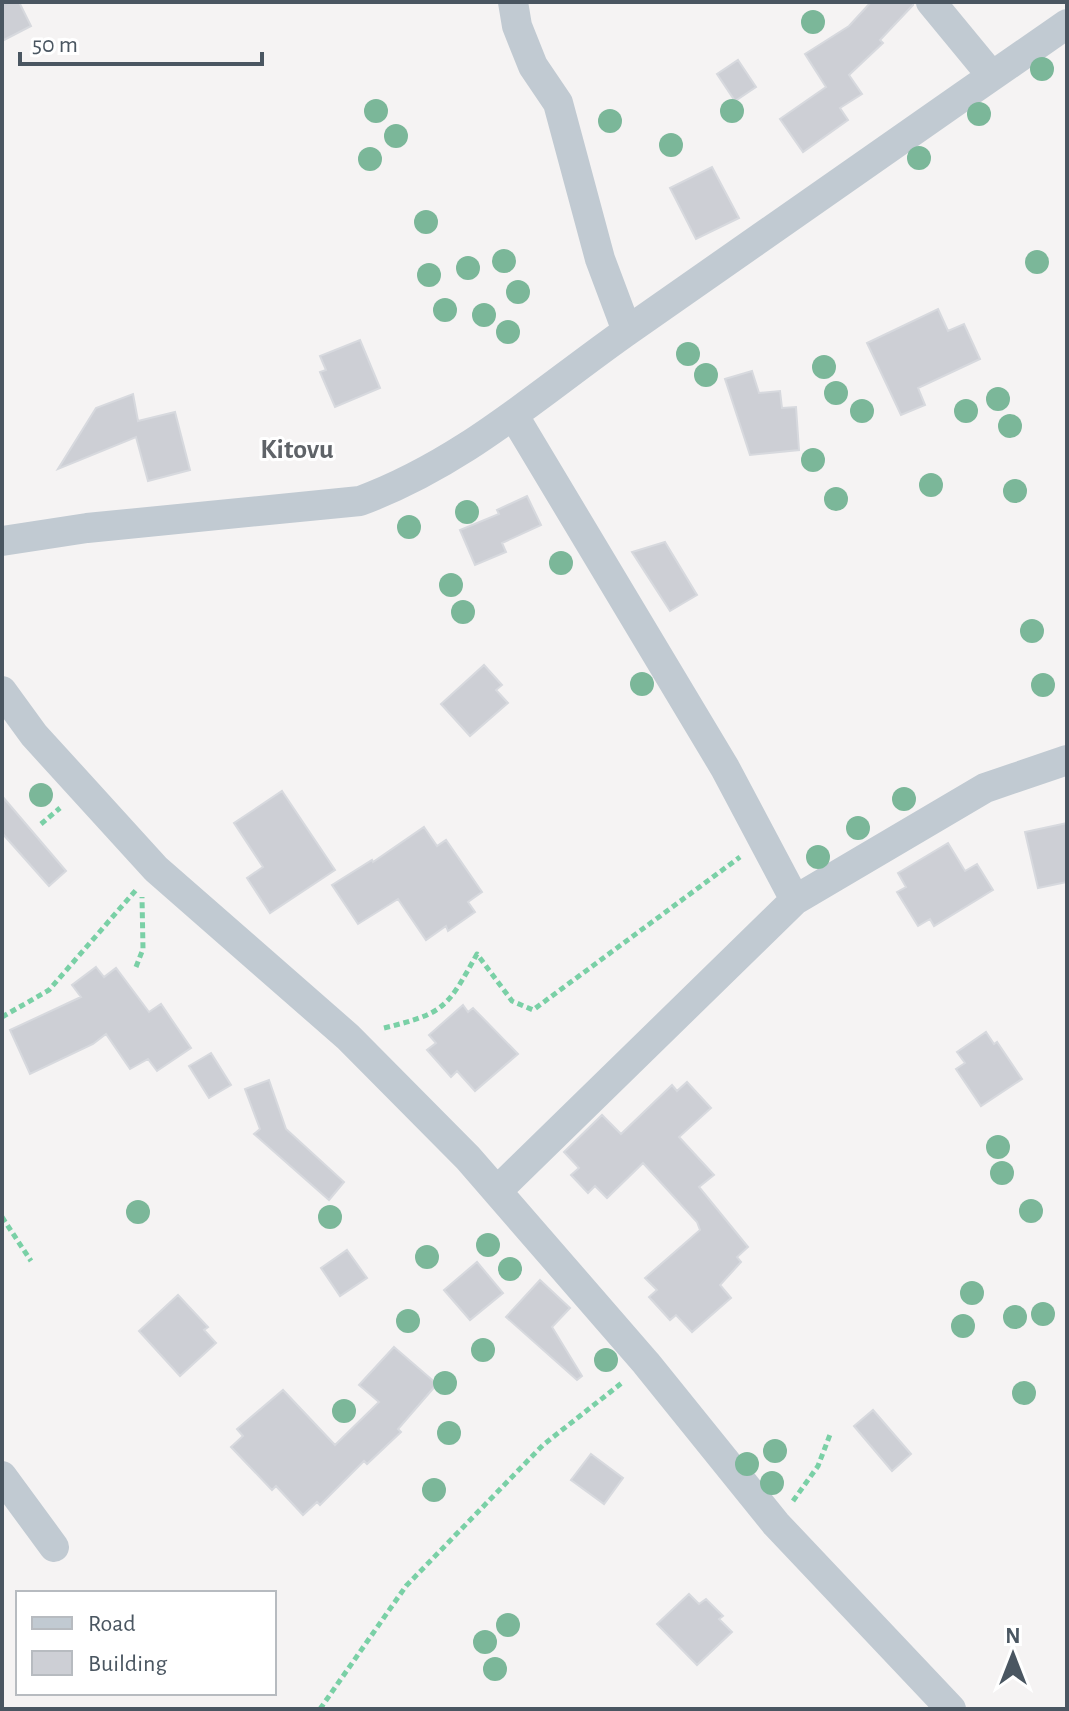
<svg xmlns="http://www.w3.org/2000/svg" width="1069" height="1711" viewBox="0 0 1069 1711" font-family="'Alegreya Sans',sans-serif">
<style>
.building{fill:#cdcfd5;stroke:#d7d9de;stroke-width:2}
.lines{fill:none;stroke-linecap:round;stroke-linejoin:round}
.path{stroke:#7ad0a6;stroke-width:5;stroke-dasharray:6 4;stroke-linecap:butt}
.minor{stroke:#c1cad2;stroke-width:30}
.tree{fill:#7bb799}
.labels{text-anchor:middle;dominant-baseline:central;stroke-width:6;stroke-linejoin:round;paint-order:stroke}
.quarter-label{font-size:28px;font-weight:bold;fill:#5f6368;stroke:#fff}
</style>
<rect width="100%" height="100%" fill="#f5f3f3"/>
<!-- building -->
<path class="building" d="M2,2H19L31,26L2,41Z
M871,2H913V5L880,40L883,43L849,75L862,94L840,108L848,120L803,152L780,119L826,87L805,54L849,26Z
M738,60L756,87L735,101L717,74Z
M712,167L739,218L696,239L670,188Z
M938,309L948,331L964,324L980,359L918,388L925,405L901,415L867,343Z
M360,340L380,388L335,407L320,372L326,370L320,356Z
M752,371L759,393L780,391L782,408L796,407L799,450L750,455L725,379Z
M133,394L138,421L175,412L190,470L148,481L136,437L58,469L96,408Z
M527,496L541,525L502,543L506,552L475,565L460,530L499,514L497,510Z
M665,542L697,595L670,611L632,552Z
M484,665L502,685L496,690L508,703L470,736L441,704Z
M282,791L335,870L270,913L247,878L263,867L234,823Z
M2,796L66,871L49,886L2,833Z
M1067,823V882L1038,888L1025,832Z
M424,827L437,846L446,840L482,892L468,902L475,912L448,931L446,926L426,940L398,899L358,924L332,885L372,860L373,862Z
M948,843L965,871L977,864L993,890L934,926L930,919L918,926L897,892L906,887L898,873Z
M96,967L104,977L116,968L149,1012L161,1004L191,1048L157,1071L148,1059L130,1069L106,1034L93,1044L30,1074L10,1030L81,997L72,985Z
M463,1005L468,1012L473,1008L518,1054L475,1091L457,1071L451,1077L427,1050L436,1043L429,1035Z
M986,1032L994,1044L997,1042L1022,1079L981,1106L956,1069L965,1063L957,1052Z
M211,1053L231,1085L209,1098L189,1066Z
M269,1080L286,1129L344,1182L329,1200L254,1134L260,1129L245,1089Z
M687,1082L711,1108L679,1137L714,1175L699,1187L748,1247L737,1257L741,1262L720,1285L731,1298L692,1332L676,1315L670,1320L649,1297L657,1290L645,1278L700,1230L697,1222L643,1163L607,1198L595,1186L588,1193L571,1175L579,1168L564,1152L602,1115L621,1134L672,1085L677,1091Z
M347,1250L367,1278L340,1296L321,1268Z
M477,1262L503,1293L470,1320L444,1290Z
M540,1280L570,1308L552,1327L582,1376L577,1380L506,1317Z
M178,1295L208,1327L204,1330L216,1343L180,1376L139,1331Z
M394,1347L437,1384L398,1429L401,1432L367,1464L364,1461L320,1505L317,1502L303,1515L276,1486L272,1490L231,1447L243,1436L237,1429L283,1390L335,1445L379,1402L359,1385Z
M873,1410L911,1454L892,1471L854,1426Z
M591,1454L623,1478L604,1504L571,1480Z
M689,1594L699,1604L706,1599L723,1616L719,1619L732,1632L697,1665L657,1624Z"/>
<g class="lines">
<!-- path -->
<path class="path" d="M41,824L60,808
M136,967L143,949L142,897
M2,1017L49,990L136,890
M384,1028C445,1013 447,1008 477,954L512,1001L533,1010L740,857
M2,1217L31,1261
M793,1501L818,1466L831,1432
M320,1709L406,1586L543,1445L623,1382"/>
<!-- minor -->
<path class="minor" d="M513,2L517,26L533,66L558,103L600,259L627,331
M931,2L992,76
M514,416L725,768L795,900
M2,541L87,528L360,501C465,462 540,392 630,329C776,227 921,125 1067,24
M2,691L34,735L156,869L348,1037L468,1158L646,1363L776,1524L951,1709
M497,1191L795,900L985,788L1067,760
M2,1476L54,1547"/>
</g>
<!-- trees -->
<g class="tree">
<circle cx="813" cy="22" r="12"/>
<circle cx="1042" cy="69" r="12"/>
<circle cx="376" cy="111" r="12"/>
<circle cx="732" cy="111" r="12"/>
<circle cx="979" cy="114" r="12"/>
<circle cx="610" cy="121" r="12"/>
<circle cx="396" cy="136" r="12"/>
<circle cx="671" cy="145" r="12"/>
<circle cx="919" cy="158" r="12"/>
<circle cx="370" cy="159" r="12"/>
<circle cx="426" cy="222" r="12"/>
<circle cx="504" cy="261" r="12"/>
<circle cx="1037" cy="262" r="12"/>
<circle cx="468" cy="268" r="12"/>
<circle cx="429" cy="275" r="12"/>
<circle cx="518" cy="292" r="12"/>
<circle cx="445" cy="310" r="12"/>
<circle cx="484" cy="315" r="12"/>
<circle cx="508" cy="332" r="12"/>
<circle cx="688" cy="354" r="12"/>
<circle cx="824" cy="367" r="12"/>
<circle cx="706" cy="375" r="12"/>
<circle cx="836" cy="393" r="12"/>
<circle cx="998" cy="399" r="12"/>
<circle cx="862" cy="411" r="12"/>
<circle cx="966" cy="411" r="12"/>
<circle cx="1010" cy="426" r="12"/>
<circle cx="813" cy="460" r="12"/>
<circle cx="931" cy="485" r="12"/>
<circle cx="1015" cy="491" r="12"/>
<circle cx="836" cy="499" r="12"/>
<circle cx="467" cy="512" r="12"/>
<circle cx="409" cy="527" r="12"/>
<circle cx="561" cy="563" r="12"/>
<circle cx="451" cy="585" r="12"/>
<circle cx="463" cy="612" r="12"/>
<circle cx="1032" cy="631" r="12"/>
<circle cx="642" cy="684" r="12"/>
<circle cx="1043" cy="685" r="12"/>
<circle cx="41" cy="795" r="12"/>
<circle cx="904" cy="799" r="12"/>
<circle cx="858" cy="828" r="12"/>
<circle cx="818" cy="857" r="12"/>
<circle cx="998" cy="1147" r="12"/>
<circle cx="1002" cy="1173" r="12"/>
<circle cx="1031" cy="1211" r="12"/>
<circle cx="138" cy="1212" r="12"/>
<circle cx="330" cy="1217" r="12"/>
<circle cx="488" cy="1245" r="12"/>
<circle cx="427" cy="1257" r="12"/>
<circle cx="510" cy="1269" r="12"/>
<circle cx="972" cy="1293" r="12"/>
<circle cx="1043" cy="1314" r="12"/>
<circle cx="1015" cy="1317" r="12"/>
<circle cx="408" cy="1321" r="12"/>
<circle cx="963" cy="1326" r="12"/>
<circle cx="483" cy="1350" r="12"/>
<circle cx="606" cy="1360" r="12"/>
<circle cx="445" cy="1383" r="12"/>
<circle cx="1024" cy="1393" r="12"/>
<circle cx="344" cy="1411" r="12"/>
<circle cx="449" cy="1433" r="12"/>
<circle cx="775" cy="1451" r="12"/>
<circle cx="747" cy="1464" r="12"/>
<circle cx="772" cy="1483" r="12"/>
<circle cx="434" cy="1490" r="12"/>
<circle cx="508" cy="1625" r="12"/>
<circle cx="485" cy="1642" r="12"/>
<circle cx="495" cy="1669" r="12"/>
</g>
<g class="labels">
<!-- quarter labels -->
<g class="quarter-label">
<text x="297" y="450">Kitovu</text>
</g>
</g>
<!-- border -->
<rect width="1069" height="1711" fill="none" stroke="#4a5661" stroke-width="8"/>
<!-- legend -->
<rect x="16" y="1591" width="260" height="104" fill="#ffffff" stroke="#b7bbc0" stroke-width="2"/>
<rect x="32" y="1617" width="40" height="12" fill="#c1cad2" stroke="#b7bbc0" stroke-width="2"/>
<text x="88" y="1631" font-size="24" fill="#4a5661">Road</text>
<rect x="32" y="1651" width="40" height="24" fill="#cdcfd5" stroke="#b7bbc0" stroke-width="2"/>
<text x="88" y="1671" font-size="24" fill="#4a5661">Building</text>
<!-- north arrow -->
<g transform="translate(1013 1655)" stroke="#ffffff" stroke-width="6" paint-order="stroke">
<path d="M0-6L14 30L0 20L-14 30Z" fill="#4a5661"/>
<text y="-12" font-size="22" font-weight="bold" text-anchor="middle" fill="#4a5661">N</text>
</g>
<!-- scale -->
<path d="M20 52v12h242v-12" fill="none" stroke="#4a5661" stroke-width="4"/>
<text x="32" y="52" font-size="24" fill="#4a5661" stroke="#ffffff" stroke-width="6" paint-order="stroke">50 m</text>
</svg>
